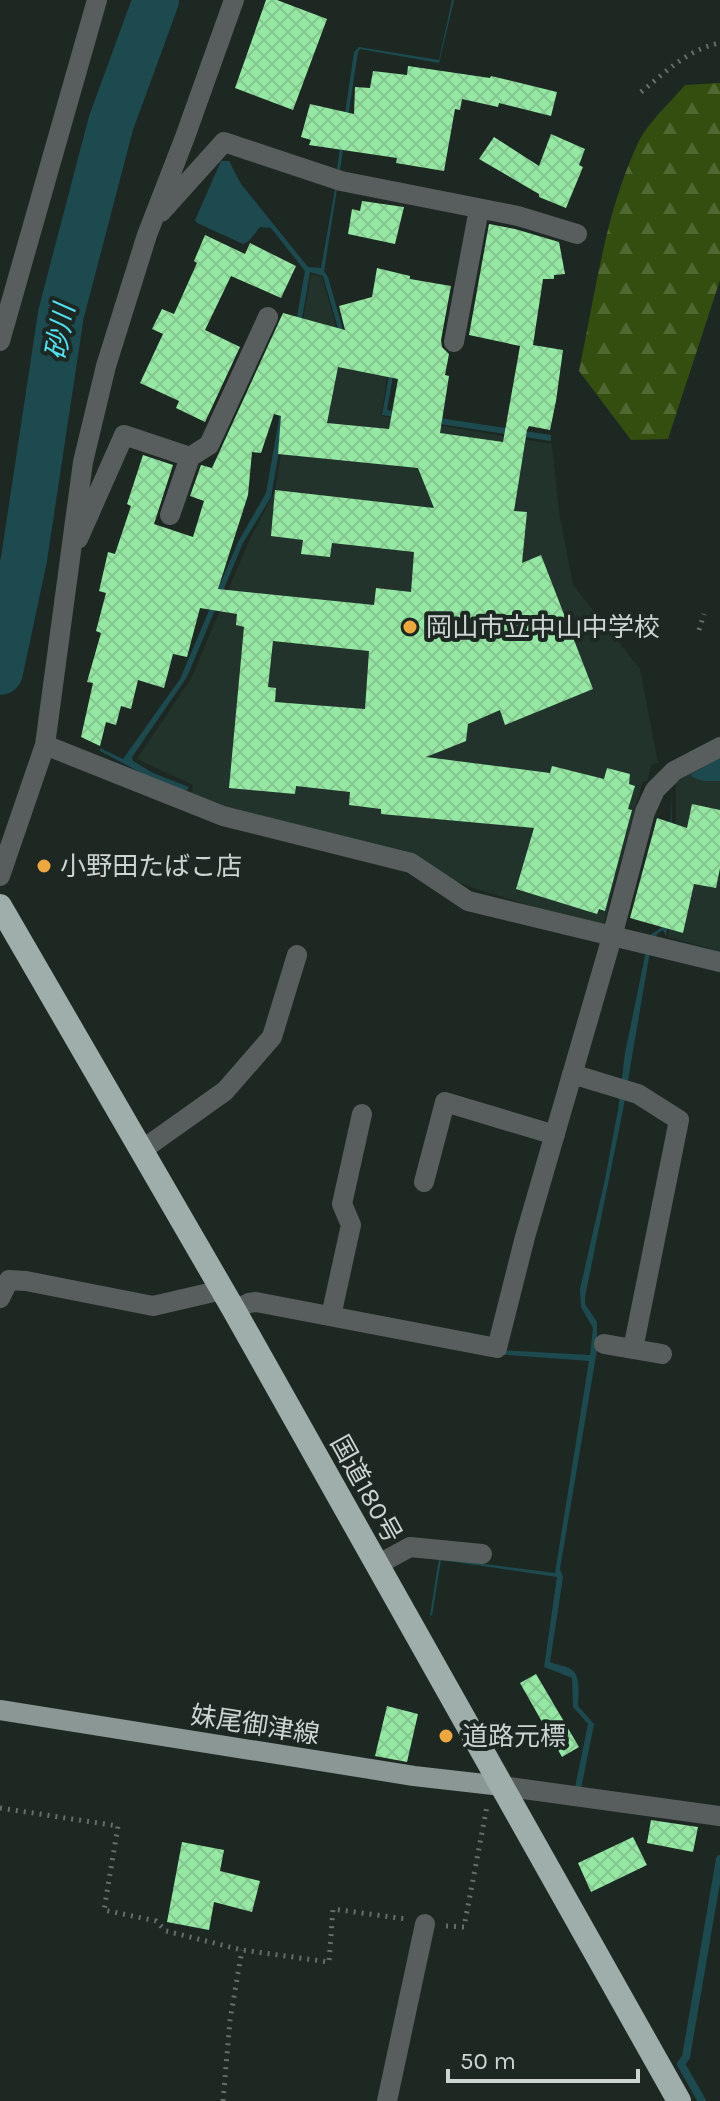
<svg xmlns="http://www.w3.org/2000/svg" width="720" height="2101" viewBox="0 0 720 2101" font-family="Karla,'Noto Sans JP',sans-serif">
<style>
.built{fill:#22332c}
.forest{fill:url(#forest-firs)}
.water{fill:#1c4a4f}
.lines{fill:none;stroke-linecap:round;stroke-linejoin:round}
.stream{stroke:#1c4a4f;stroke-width:8}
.river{stroke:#1c4a4f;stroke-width:46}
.building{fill:url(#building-cross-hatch);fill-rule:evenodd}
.path{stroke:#656f6a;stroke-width:5;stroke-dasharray:2 6;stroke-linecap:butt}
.street{stroke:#585e5d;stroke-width:20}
.primary{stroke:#8b9795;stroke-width:20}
.highway{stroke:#9fadab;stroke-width:24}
.poi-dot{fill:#eea73d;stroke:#1d2823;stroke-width:3}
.labels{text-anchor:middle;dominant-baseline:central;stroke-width:8;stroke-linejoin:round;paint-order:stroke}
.poi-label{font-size:26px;fill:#cdd4d1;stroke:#1d2823;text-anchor:start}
.street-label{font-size:26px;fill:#cdd4d1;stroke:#1d2823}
.water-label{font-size:28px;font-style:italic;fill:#4ee2f2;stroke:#1d2823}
</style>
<defs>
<pattern id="forest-firs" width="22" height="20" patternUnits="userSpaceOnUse" patternTransform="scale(2)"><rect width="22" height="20" fill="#344e10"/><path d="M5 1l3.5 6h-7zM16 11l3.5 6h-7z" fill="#506732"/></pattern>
<pattern id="building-cross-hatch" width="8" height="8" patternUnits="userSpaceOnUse" patternTransform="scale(2)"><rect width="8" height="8" fill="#95e8a3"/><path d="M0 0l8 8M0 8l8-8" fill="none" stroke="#84c68f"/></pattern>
</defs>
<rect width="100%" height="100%" fill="#1d2823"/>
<!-- built -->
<path class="built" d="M311,274L322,277L345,357L389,365L381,416L552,444L559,512L573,585L640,669L658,763L652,764L647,781H643L604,922L597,927L477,889L457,882L428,864L223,805L192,793L193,785L137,759L192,677L248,543L275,491Z
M720,755V951L668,937L676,859V782Z"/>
<!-- forest -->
<path class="forest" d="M720,83V280L668,439L631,440L579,371C595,295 605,213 638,143C648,122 671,102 685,85Z"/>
<!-- water -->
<path class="water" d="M452,0H454L439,63L360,49L358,52L340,170L337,169L354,52L359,47L439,60Z
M221,161H229L241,184L308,267L321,268L335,189H337L324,271L328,277L349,351L396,359L387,410L551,435V441L382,415L391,364L346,356L323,276L310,272L271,497L243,543L187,677L132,757L133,761L153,773L189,787L186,792L153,779L100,751V748L123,759L180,679L238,542L266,493L305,271L271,228L260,227L249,241L243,244L197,223L195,220Z
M720,758V781H703L692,777L691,774Z
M671,793L673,872L666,936L663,930L657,934L650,951L623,1110L585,1297V1304L597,1322V1350L560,1569L563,1577L550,1662C556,1665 563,1665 569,1668C582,1674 578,1694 578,1706L594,1724L581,1789L574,1792L588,1724L573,1707L572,1678L544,1667L557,1577L441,1560L432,1616L430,1615L439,1558L555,1573L589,1361L496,1354L497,1350L590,1355L593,1328L581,1307L580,1289L604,1184L618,1110L625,1053L646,951L650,935L664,926L670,871Z"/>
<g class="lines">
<!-- stream -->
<path class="stream" d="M702,2101L681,2064L686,2057L720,1859"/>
<!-- river -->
<path class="river" d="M0,672L24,559L61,314L111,123L156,0"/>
</g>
<!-- building -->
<path class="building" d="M266,0H277L327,19L293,110L235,88Z
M408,66L490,78L491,76L557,92L551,116L499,103L498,107L462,99L460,110L455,109L444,171L396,163L397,158L309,145L311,140L301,137L310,104L354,114L355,87L370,88L373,71L407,75Z
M551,134L585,149L579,165L583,167L566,208L539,197V194L479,159L494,137L539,166Z
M362,201L404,207L395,244L348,234L352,209L360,211Z
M489,224L515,229L559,242L565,274L554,275V279H543L533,345L563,350L556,401L550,430L529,426L527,430L514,511L527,512L522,563L541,555L593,689L505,725L500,710L468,724L466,741L426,757L550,773L552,766L604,779L607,768L630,774L629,784L635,786L628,809L632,810L605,911L599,909L597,914L516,889L534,828L381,814V809L349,805L350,792L296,786L295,794L229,788L244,627L236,625L237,614L200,608L187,657L173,654L164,688L138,680L131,709L121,706L116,725L106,722L100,746L81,737L93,683L87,682L101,633L96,631L106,593L99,591L108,552L115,554L131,506L127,504L143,455L173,465L154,524L193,537L204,501L190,496L201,465L212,468L283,313L345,330L339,306L372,297L377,268L410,276V279L451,286L441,340L442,347L449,354L445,375L449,376L440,433L503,442L520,346L469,335ZM338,367L398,379L389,429L327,423ZM274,414L281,416L278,454L418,468L434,508L275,490L271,536L303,540L301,554L330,557L332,543L414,552L411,592L376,588L374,605L218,589L248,495L252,452L261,453ZM273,641L369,651L365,709L275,702L276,688L268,687Z
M205,235L245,254L250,243L296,266L281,298L231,276L205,330L240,347L205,422L176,408L179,401L140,383L163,334L152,329L162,309L174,314L197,263L194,261Z
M692,804L720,810V868L716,888L694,884L683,933L630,918L657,818L687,828Z
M536,1674L579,1747L562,1757L520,1683Z
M387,1706L418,1714L407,1762L375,1756Z
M651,1820L698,1827L693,1852L647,1843Z
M633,1837L647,1865L591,1892L578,1863Z
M182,1842L224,1850L220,1871L260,1881L252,1912L214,1902L209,1930L167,1922Z"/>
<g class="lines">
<!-- path -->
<path class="path" d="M641,92C666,72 688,49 720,43
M699,630L704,614
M0,1808L118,1826L104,1910L156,1921L166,1931L242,1950L329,1962L333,1909L406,1919
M446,1926L464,1927L487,1806
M223,2101L230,2020L242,1950"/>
<!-- street -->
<path class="street" d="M161,212L224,142L341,181L518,216L577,234
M0,341L97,0
M454,342L479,209
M170,515L190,457
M78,539L124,435L190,457L209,445L268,317
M45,745L83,462L106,366L147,235L185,137L234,0
M0,876L45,745L223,816L411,863L468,901L720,962
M572,1074L638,1094L679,1120L633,1349
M142,1150L225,1091L272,1037L297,955
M424,1182L445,1102L555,1135
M0,1298L9,1280L26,1281L153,1306L222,1290
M234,1310L249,1303L256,1302L497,1348L525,1237L612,937L645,812L655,790L674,771L720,747
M331,1316L351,1225L342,1204L362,1114
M604,1344L662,1354
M377,1565L410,1547L482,1554
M502,1786L720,1816
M387,2101L425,1924"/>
<!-- primary -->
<path class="primary" d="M0,1710L414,1776L502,1786"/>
<!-- highway -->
<path class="highway" d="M0,906L234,1310L679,2101"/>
</g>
<!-- markers -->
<g class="poi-dot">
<circle cx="410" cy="627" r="8"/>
<circle cx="44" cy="866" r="8"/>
<circle cx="446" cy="1736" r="8"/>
</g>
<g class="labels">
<!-- poi labels -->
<g class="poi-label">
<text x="426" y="627">岡山市立中山中学校</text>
<text x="60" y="866">小野田たばこ店</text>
<text x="462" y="1736">道路元標</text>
</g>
<!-- street labels -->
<g class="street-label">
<text transform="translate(366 1489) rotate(61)">国道180号</text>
<text transform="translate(255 1725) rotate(9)">妹尾御津線</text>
</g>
<!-- water labels -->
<g class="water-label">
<text transform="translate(60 332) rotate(-80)">砂川</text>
</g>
</g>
<!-- scale -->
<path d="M448 2069v12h190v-12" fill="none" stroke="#cdd4d1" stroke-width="4"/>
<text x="460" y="2069" font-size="24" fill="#cdd4d1" stroke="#1d2823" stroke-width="6" paint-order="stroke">50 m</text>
</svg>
